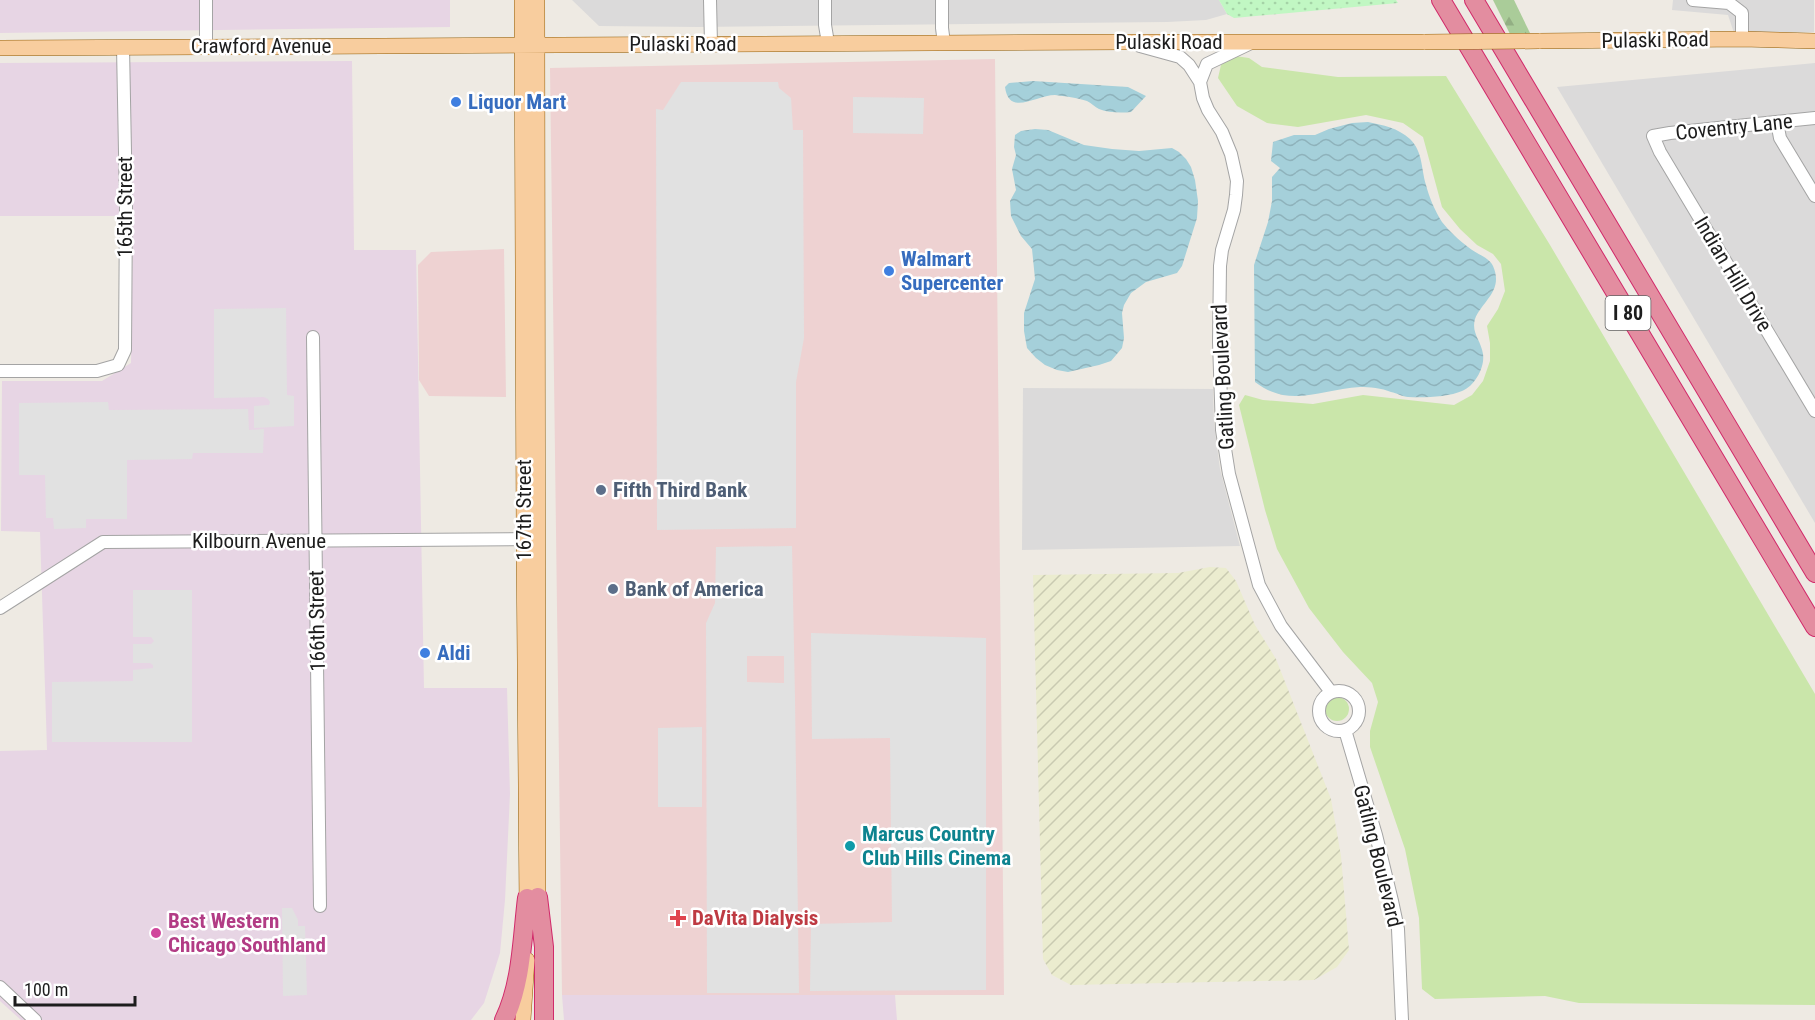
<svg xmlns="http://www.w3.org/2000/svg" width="1815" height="1020" viewBox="0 0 1815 1020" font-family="'Roboto Condensed',sans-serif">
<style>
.residential{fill:#dbdada}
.commercial{fill:#eed2d2}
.industrial{fill:#e7d5e4}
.farmland{fill:url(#farmland-furrows)}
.grass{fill:#cae6aa}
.forest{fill:url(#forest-firs)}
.park{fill:url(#park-dots)}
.parking{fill:#e1e1e1;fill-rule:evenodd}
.water{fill:url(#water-waves)}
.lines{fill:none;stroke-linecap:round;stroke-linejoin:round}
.minor-casing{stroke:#a4a4a4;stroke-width:14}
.major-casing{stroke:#905d06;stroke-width:16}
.highway-casing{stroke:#d12a6a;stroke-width:20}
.minor{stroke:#fff;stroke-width:12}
.major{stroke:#f8cd9e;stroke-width:15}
.highway{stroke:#e38da0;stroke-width:18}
.major-bridge-casing{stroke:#905d06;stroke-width:16;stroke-linecap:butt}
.major-bridge{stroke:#f8cd9e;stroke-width:15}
.shop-dot{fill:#3f7fe0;stroke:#fff;stroke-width:2}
.service-dot{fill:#5c6f8a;stroke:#fff;stroke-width:2}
.culture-dot{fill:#0f9aa8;stroke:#fff;stroke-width:2}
.health-dot{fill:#e0444e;stroke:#fff;stroke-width:2}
.hotel-dot{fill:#d1479c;stroke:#fff;stroke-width:2}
.labels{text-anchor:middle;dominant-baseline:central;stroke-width:5;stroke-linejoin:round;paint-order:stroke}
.shield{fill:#fff;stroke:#616161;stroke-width:1.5}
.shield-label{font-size:20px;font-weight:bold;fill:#1d1d1d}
.street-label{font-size:21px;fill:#1d1d1d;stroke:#fff}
.shop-label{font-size:21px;font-weight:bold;fill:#366cbe;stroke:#fff;text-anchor:start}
.service-label{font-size:21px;font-weight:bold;fill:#4e5e75;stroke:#fff;text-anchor:start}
.culture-label{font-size:21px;font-weight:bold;fill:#0d838f;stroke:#fff;text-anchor:start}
.health-label{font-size:21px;font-weight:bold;fill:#be3a42;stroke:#fff;text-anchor:start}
.hotel-label{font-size:21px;font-weight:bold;fill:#b23c85;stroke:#fff;text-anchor:start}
</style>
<defs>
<pattern id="farmland-furrows" width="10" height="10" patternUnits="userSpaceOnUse" patternTransform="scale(1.5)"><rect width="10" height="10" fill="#ebeccf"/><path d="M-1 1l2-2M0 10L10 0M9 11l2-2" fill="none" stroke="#c9cab1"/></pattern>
<pattern id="forest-firs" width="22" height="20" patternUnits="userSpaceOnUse" patternTransform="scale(1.5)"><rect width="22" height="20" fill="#ac9"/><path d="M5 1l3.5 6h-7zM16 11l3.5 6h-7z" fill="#92af83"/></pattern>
<pattern id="park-dots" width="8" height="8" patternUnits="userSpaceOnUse" patternTransform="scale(1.5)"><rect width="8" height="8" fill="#c1f7c3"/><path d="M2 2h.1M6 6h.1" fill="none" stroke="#a5d3a7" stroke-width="1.8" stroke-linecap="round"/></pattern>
<pattern id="water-waves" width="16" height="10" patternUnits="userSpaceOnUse" patternTransform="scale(1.5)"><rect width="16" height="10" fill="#a5d0da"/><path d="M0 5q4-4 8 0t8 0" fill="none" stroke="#8eb2bb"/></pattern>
</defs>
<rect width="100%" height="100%" fill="#eeeae3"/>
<!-- residential -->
<path class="residential" d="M572,0H1219L1227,14L1206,20L1167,22L698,27L599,26Z
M1673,0H1814V32L1734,33L1728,15L1672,10Z
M1815,63V523L1557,87Z
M1023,388L1213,389L1214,423L1220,469L1240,546L1022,550Z"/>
<!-- commercial -->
<path class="commercial" d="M995,59L1004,995H562L550,68Z
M504,249L506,397L429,396L419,380L418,265L431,252Z"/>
<!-- industrial -->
<path class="industrial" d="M0,0H450V27L0,33Z
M352,61L354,250H416L424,688H507L510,794L505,900L500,953L484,1003L471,1020H21L0,1001V751L47,750L40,532L1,531L2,381H102L131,363L133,216H0V63Z
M562,995H895L897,1020H564Z"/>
<!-- farmland -->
<path class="farmland" d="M1210,567L1226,568L1236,581L1255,625L1276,659L1331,799L1341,856L1349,950L1337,967L1314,980L1071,985L1052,975L1043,959L1033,575L1178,573Z"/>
<!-- grass -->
<path class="grass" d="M1235,56L1249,58L1262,67L1338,77L1446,76L1550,245L1815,694V1005L1579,1003L1545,996L1435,999L1422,989L1419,918L1405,849L1370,747V731L1378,702L1372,683L1343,652L1309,608L1277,549L1265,510L1239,405L1245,395L1263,400L1313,404L1363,395L1454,405L1472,395L1483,381L1490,361V343L1487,326L1498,309L1505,291L1501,264L1493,254L1477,245L1460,229L1442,207L1423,137L1403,123L1366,115L1298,127L1267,123L1237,106L1218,78L1221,65Z
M1325 709a12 12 0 1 1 24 0a12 12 0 1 1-24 0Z"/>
<!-- forest -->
<path class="forest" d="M1493,0H1514L1530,33L1510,34Z"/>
<!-- park -->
<path class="park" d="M1219,0H1396L1398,3L1234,18L1227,14Z"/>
<!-- parking -->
<path class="parking" d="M681,82H778L779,88L791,98L793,130H803L804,338L796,382V528L657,530L656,109L663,110Z
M853,97L924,98L923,134L853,133Z
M286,308L287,395L294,396V426L254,428V406L269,405L270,402L268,399L264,397L214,398V309Z
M108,402L109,410L248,409L249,430L264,429L263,453H193L192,459L127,460V519H86V528L54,529L53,518H46L45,475H19V403Z
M792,546L795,698L799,993H707L706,623L715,603L716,547ZM747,656H784V683L747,682Z
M133,590H192V742H52V682L133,681V670L153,668V665L150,663H133V644H151L154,641L151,637H133Z
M811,633L986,638V990L810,991L811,924L892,922L890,738L812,739Z
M702,727V807H658V728Z
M282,908H292L298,920V926H305L307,995L283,996Z"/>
<!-- water -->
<path class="water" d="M1033,81L1128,87L1146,96L1131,112C1121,113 1109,113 1099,109C1095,107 1091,103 1087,101C1078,98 1064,96 1055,95C1036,95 1009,117 1005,87L1009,83Z
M1368,122C1383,125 1398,128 1410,139C1423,152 1421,168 1426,185C1429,197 1435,211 1442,222C1449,231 1459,240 1468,247C1476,254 1489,257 1493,266C1504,291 1482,301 1475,319C1471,333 1481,340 1483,354C1485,367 1475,386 1462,391C1449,397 1423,398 1408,397C1403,397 1397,393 1391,392C1382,388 1369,387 1360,387C1321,389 1290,409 1255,382L1254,265L1268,222L1272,201V177L1280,168L1271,161L1273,142L1294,135H1315L1329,129L1352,123Z
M1035,129L1048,130L1084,145L1112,149L1139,151L1172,148L1179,152L1186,159L1191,167L1195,180L1198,201L1197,218L1182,266L1177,273L1146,282L1131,293L1124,305L1122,313L1124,338L1122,348L1111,361L1099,365L1068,372L1057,370L1045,365L1036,358L1027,348L1024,331V313L1035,279L1032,249L1021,236L1011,216L1010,201L1016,190L1012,169L1016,155L1014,147L1015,135L1021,131Z"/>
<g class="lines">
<!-- minor casing -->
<g class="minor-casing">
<path id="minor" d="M206,0V47
M710,0L711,44
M825,0V25L828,43
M942,0V28L944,43
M1693,0L1729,3L1742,13V39
M1140,46L1180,57L1189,65L1200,82L1203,98L1208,110L1222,132L1231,154L1237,181L1236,195L1234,210L1222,250L1220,266L1219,342L1222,430L1229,474L1259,585L1281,626L1331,692
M1200,82L1207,64L1251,43
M1815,118L1670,133L1653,136L1660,152L1815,411
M1777,122L1780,138L1815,196
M313,337L320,906
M0,371H97L118,365L125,350L126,205L123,47
M0,608L103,542L531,539
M1319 711a20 20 0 1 1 40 0a20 20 0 1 1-40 0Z
M1345,730L1376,835L1392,901L1398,929L1402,1020
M0,987L35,1020"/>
</g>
<!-- major casing -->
<g class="major-casing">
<path id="major" d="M522,0L524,539L527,909
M537,0L538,909
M1539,41L1742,39L1815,41
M0,48L1126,42H1425
M523,1020L527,960"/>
</g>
<!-- highway casing -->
<g class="highway-casing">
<path id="highway" d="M1441,0L1815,627
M1474,0L1815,573
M538,897L544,947V1020
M504,1020C522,983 522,938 527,898"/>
</g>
<!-- minor -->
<use href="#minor" class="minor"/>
<!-- major -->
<use href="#major" class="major"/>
<!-- highway -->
<use href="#highway" class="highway"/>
<!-- major-bridge casing -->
<g class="major-bridge-casing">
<path id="major-bridge" d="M1425,42L1539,41"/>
</g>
<!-- major-bridge -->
<use href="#major-bridge" class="major-bridge"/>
</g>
<!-- markers -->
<g class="shop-dot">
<circle cx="456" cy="102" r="6"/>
<circle cx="889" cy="271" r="6"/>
<circle cx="425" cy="653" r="6"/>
</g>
<g class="service-dot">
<circle cx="601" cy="490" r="6"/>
<circle cx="613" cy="589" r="6"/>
</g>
<circle class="culture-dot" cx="850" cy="846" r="6"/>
<path class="health-dot" d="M675 909h6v6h6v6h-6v6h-6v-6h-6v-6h6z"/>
<circle class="hotel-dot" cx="156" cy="933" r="6"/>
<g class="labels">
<!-- shield labels -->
<rect class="shield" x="1605.5" y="296" width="45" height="34" rx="4.5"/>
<g class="shield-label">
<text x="1628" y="313">I 80</text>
</g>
<!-- street labels -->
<g class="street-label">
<text transform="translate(1655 40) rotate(-1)">Pulaski Road</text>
<text x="1169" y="42">Pulaski Road</text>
<text x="683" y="44">Pulaski Road</text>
<text x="261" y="46">Crawford Avenue</text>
<text transform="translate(1734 127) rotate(-6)">Coventry Lane</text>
<text transform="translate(125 207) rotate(-90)">165th Street</text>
<text transform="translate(1733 274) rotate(59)">Indian Hill Drive</text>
<text transform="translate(1223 377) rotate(-93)">Gatling Boulevard</text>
<text transform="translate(524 510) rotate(-90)">167th Street</text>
<text x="259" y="541">Kilbourn Avenue</text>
<text transform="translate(317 621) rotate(-91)">166th Street</text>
<text transform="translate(1378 856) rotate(76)">Gatling Boulevard</text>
</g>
<!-- shop labels -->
<g class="shop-label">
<text x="468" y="102">Liquor Mart</text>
<text x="901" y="259">Walmart<tspan x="901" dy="24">Supercenter</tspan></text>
<text x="437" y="653">Aldi</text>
</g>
<!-- service labels -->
<g class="service-label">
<text x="613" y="490">Fifth Third Bank</text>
<text x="625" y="589">Bank of America</text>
</g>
<!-- culture labels -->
<g class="culture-label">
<text x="862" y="834">Marcus Country<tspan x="862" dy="24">Club Hills Cinema</tspan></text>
</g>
<!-- health labels -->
<g class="health-label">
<text x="692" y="918">DaVita Dialysis</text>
</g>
<!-- hotel labels -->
<g class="hotel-label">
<text x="168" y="921">Best Western<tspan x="168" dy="24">Chicago Southland</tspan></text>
</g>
</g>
<!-- scale -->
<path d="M15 996v9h120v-9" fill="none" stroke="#1d1d1d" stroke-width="3"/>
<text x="24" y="996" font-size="18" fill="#1d1d1d" stroke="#ffffff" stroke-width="4.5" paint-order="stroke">100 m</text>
</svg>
